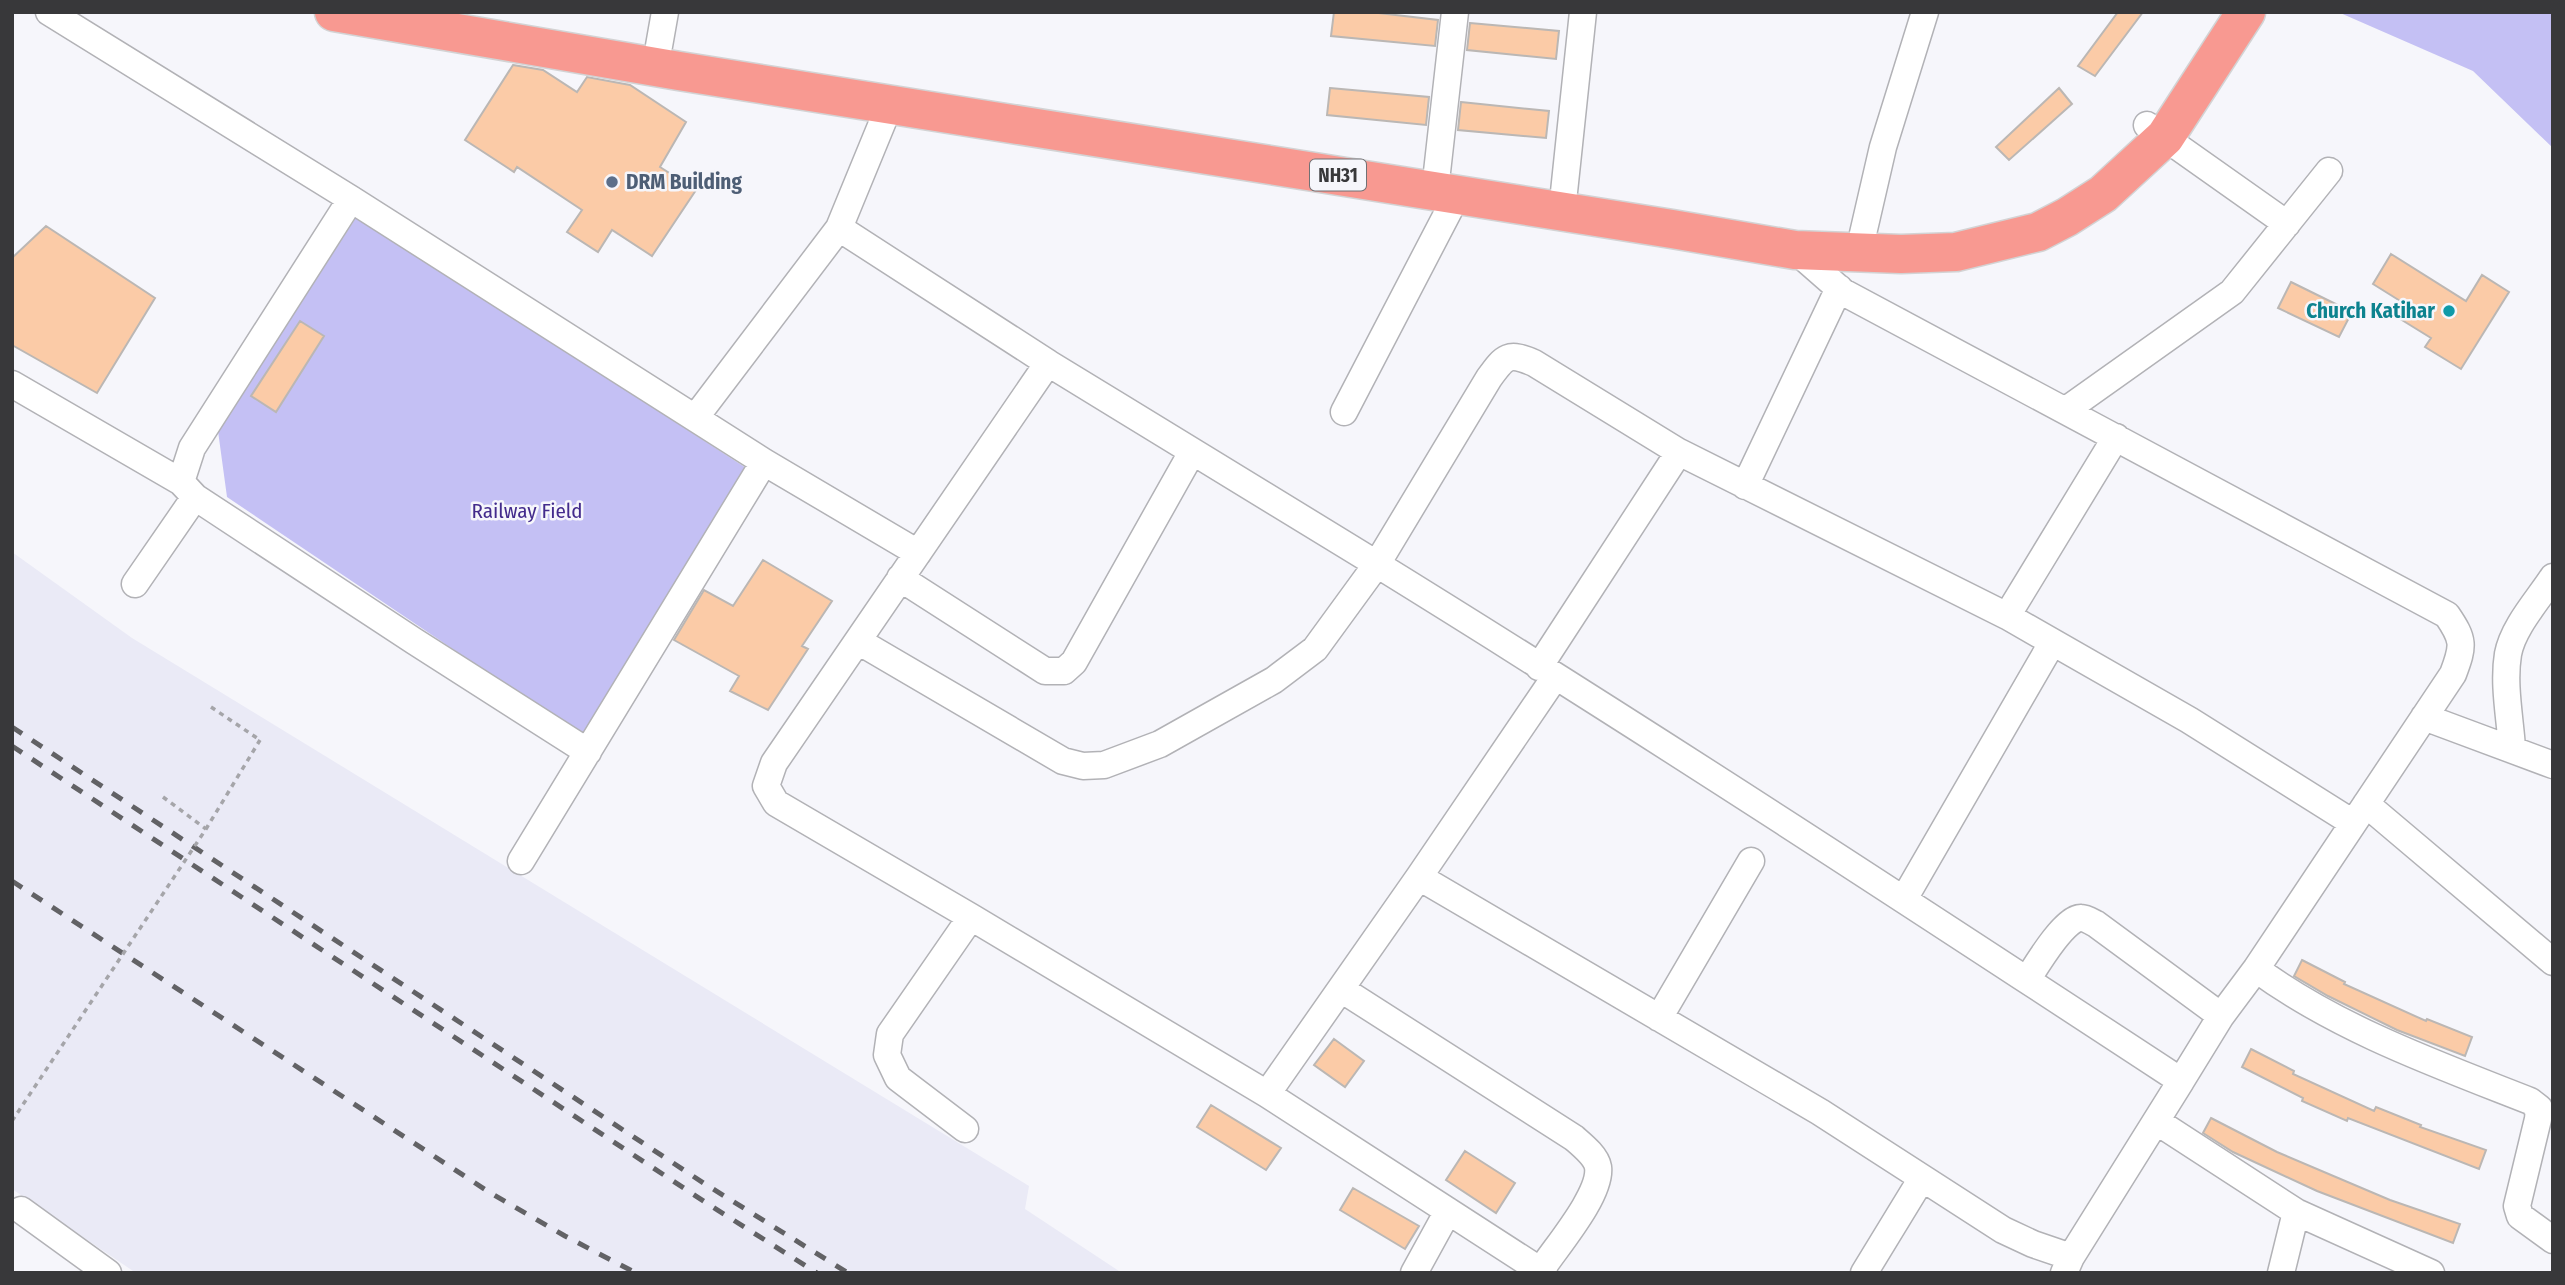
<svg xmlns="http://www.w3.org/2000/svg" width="2565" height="1285" viewBox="0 0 2565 1285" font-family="'Fira Sans Condensed',sans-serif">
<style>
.built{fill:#eaeaf6}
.green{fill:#c4c0f4}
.building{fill:#fbcba7;stroke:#bbb7b4;stroke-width:2}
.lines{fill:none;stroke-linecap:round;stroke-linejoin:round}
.minor-casing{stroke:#b2b2b6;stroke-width:29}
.highway-casing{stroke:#d3d3d4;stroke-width:41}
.path{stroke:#a5a5a9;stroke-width:3.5;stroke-dasharray:5 5;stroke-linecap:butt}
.minor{stroke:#fff;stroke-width:26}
.highway{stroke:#f89991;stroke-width:38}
.rail{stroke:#626265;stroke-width:5;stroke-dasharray:12 12;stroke-linecap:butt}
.path-bridge{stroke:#a5a5a9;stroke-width:3.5;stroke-dasharray:5 5;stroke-linecap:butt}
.service-dot{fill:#5c6f8a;stroke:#f6f6fb;stroke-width:2.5}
.culture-dot{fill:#0f9aa8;stroke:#f6f6fb;stroke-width:2.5}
.labels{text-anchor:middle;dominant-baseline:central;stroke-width:5;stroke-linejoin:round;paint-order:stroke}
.shield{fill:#f6f6fb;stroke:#717174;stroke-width:2}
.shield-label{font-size:19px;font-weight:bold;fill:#38383a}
.service-label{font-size:21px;font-weight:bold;fill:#4e5e75;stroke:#f6f6fb;text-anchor:start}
.culture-label{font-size:21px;font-weight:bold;fill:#0d838f;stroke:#f6f6fb;text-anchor:end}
.park-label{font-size:21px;fill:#432b8c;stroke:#f6f6fb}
</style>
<rect width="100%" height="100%" fill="#f6f6fb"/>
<!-- built -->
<path class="built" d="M12,552L132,638L1029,1186L1025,1209L1122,1273H136L12,1189Z"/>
<!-- green -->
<path class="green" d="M2338,12H2553V148L2473,71Z
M357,216L757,475L582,736L227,497L218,431Z"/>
<!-- building -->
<path class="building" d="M1334,12H1370L1438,20L1435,46L1331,36Z
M2118,12H2143L2095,76L2078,66Z
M1470,23L1559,31L1556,59L1467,50Z
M513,65L543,70L577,92L587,77L630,85L686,122L660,167L696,190L652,256L612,230L598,252L567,232L582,210L517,167L514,172L465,140Z
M1330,88L1429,97L1426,125L1327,115Z
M2059,88L2072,104L2009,160L1996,147Z
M1461,102L1549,111L1546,138L1458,130Z
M46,226L155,298L97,393L12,345V258Z
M2391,254L2466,301L2482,275L2509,292L2461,369L2425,347L2431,338L2397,317L2405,304L2373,284Z
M2291,282L2352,312L2339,337L2278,308Z
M300,321L324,336L276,412L251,396Z
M763,560L832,601L802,646L808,649L768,710L730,691L739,676L674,640L704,590L733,606Z
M2302,960L2345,982L2344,984L2426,1021L2427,1019L2472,1037L2465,1056L2397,1030L2328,996L2294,976Z
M1334,1039L1364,1061L1345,1087L1314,1065Z
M2251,1049L2294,1071L2293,1074L2374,1111L2376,1107L2421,1125L2420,1127L2486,1150L2479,1169L2348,1118L2347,1121L2302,1101L2303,1098L2242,1067Z
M1211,1105L1281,1148L1266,1170L1197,1127Z
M2211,1118L2277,1152L2390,1200L2460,1224L2453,1243L2317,1191L2233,1152L2203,1133Z
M1465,1151L1515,1183L1496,1213L1446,1180Z
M1353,1188L1419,1226L1405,1249L1340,1210Z"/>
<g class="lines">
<!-- minor casing -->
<g class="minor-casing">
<path id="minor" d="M49,12L351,199L764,462L918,553
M659,46L665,12
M890,104L839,228L1048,363L774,763L766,786L776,803L971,917L1267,1094L1544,1273
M2147,125L2287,224
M1437,172L1455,12
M1564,192L1583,12
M351,199L192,448L181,482L195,497L414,641L588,752
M1862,238L1883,147L1925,12
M1048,363C1157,430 1267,496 1375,563C1647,731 1914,906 2181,1081L2221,1016L2256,969L2453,674C2464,645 2464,640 2447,615L1843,292L1795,250
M12,384L181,482
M2066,410L2232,292L2329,171
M1344,412L1457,195
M695,418L839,228
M2116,437L2007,616L2189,720L2353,823
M1745,486L1839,288
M900,578L1045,671H1064L1074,662L1192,452
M135,584L195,497
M858,641L1063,761L1083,766L1104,765L1160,744L1274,680L1315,649L1377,564L1489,378C1505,356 1508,352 1534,363L1679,452L2007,616
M1539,667L1679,452
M2424,717L2553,765
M2512,748C2510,718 2503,684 2508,654C2513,627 2538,600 2553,577
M2366,804L2553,962
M521,861L764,462
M1419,877L1820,1112L2003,1230L2033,1244L2071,1257
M1904,899L2052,643
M2256,969C2338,1029 2436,1064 2530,1101L2539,1108L2538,1119L2517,1206L2520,1216L2553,1240
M2027,980C2036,966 2065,917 2081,918C2086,918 2092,922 2096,924L2221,1016
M1341,989L1574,1138C1582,1145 1596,1156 1598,1167C1602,1194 1556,1247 1541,1270
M1659,1018L1751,861
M1267,1094L1419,877L1555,677
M2156,1121L2296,1212L2431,1273
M965,1129L898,1078L887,1055L890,1034L971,917
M21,1210L108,1273
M1414,1273L1448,1211
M1864,1273L1922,1178
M2064,1273L2071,1257L2181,1081
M2281,1273L2296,1212"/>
</g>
<!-- highway casing -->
<g class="highway-casing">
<path id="highway" d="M334,12L679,71L1672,229L1795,250L1901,254L1956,252L2038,232L2067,217L2103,194L2165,137L2246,12"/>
</g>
<!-- path -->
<path class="path" d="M211,707L260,740
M163,797L206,829"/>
<!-- minor -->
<use href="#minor" class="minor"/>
<!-- highway -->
<use href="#highway" class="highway"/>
<!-- rail -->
<path class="rail" d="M12,727L705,1184L848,1273
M12,746L708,1204L817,1273
M12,881L489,1192L565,1236L636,1273"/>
<!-- path-bridge -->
<path class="path-bridge" d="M12,1121L206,829L260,740"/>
</g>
<!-- markers -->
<circle class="service-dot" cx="612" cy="182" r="7"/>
<circle class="culture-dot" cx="2449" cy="311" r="7"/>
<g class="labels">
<!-- shield labels -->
<rect class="shield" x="1310" y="159.5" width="56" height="31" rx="5"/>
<g class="shield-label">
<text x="1338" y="175">NH31</text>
</g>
<!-- service labels -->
<g class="service-label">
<text x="626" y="182">DRM Building</text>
</g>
<!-- culture labels -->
<g class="culture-label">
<text x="2435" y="311">Church Katihar</text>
</g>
<!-- park labels -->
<g class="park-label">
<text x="527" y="511">Railway Field</text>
</g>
</g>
<!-- border -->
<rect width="2565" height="1285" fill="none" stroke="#38383a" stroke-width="28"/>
</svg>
